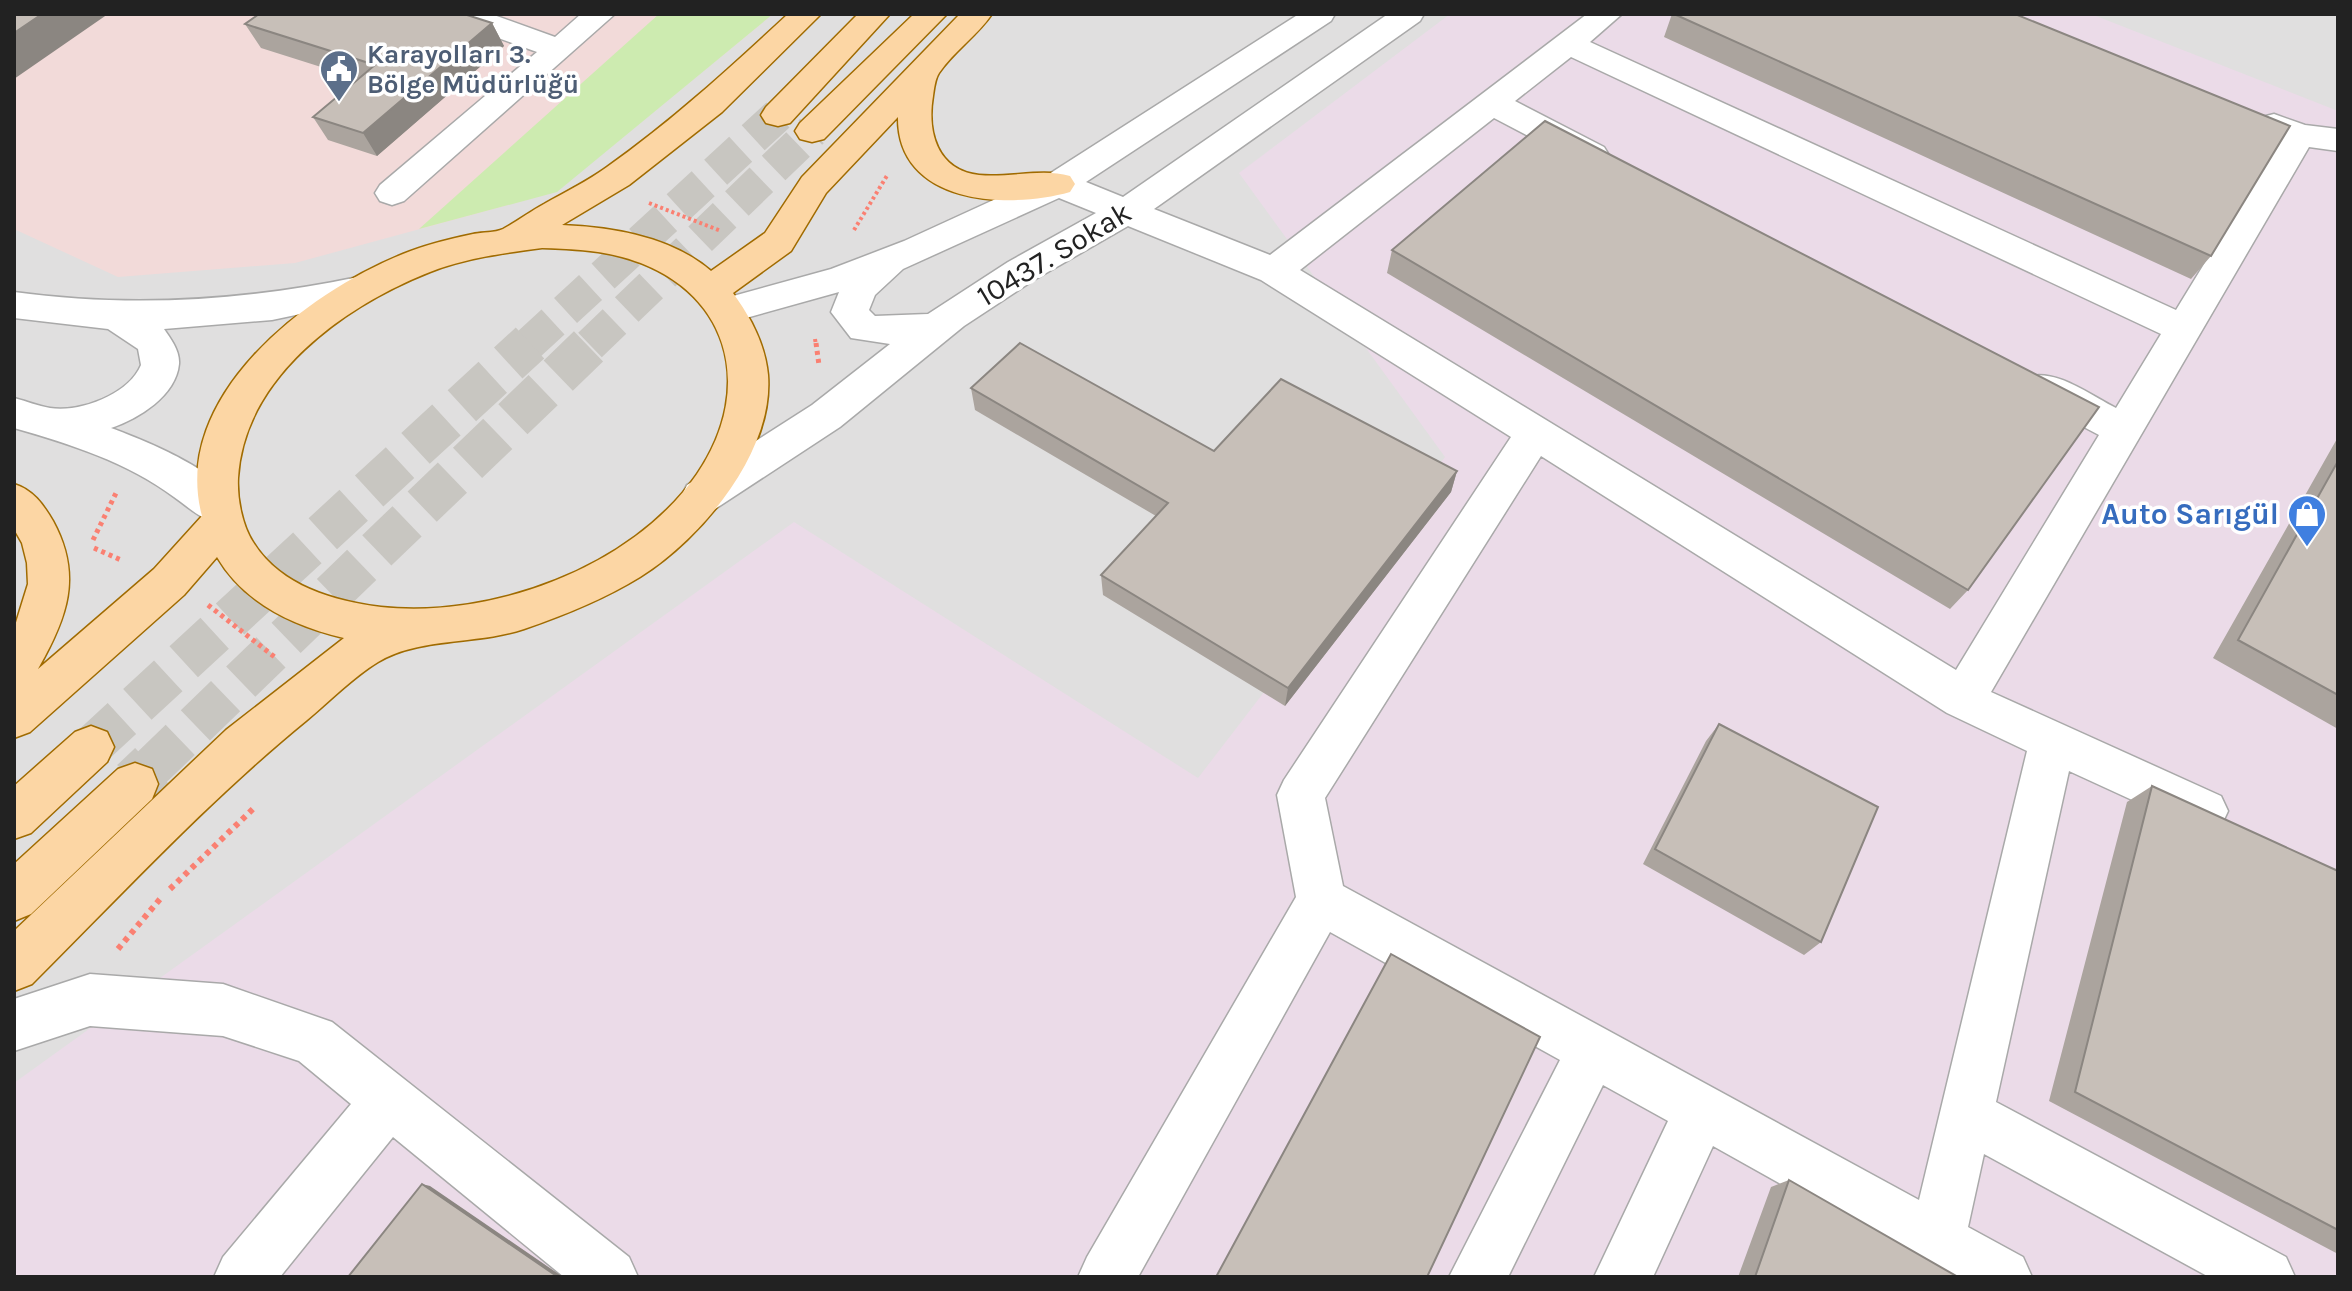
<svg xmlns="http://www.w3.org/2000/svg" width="2352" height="1291" viewBox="0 0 2352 1291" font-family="Karla,sans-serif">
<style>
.residential{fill:#e0dfdf}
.commercial{fill:#f2dad9}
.industrial{fill:#ebdbe8}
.grass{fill:#cdebb0}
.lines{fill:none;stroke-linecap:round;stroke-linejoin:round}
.major-tunnel-far2{stroke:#c8c6c1;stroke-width:34;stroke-dasharray:34 17;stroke-linecap:butt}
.major-tunnel-far1{stroke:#c8c6c1;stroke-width:42;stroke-dasharray:42 21;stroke-linecap:butt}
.major-tunnel{stroke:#c8c6c1;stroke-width:52;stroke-dasharray:52 26;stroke-linecap:butt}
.minor-casing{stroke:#a9a9a9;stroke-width:3}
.major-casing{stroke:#a06b00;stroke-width:3}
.path-far2{stroke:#fa8072;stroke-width:4;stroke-dasharray:3 3;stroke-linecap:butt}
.path-far1{stroke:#fa8072;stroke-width:5;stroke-dasharray:4 4;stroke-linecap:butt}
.path{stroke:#fa8072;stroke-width:6;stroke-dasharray:5 5;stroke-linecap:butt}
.minor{fill:#fff;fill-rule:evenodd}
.major{fill:#fcd6a4;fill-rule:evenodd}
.wall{fill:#aba49e}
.shaded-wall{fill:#8b8681}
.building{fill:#c7bfb8;stroke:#8b8681;stroke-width:2}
.labels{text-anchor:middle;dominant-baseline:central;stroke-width:7;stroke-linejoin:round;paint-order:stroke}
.far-service-label{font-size:26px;font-weight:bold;fill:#4e5e75;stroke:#fff;text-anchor:start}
.street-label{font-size:30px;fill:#222;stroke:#fff}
.shop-label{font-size:30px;font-weight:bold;fill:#366cbe;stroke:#fff;text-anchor:end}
</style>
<rect width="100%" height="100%" fill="#f2efe9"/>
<!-- residential -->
<path class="residential" d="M14,14H2338V1277H14Z"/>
<!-- commercial -->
<path class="commercial" d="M14,14H773L556,192L295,263L118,277L14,229Z"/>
<!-- industrial -->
<path class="industrial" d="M1450,14H2091L2338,111V1277H14V1083L794,522L1198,778L1445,457L1239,173Z"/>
<!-- grass -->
<path class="grass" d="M659,14H773L557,192L419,229Z"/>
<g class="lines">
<!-- major-tunnel-far2 -->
<path class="major-tunnel-far2" d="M528,345L778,115
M590,345L812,131"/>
<!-- major-tunnel-far1 -->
<path class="major-tunnel-far1" d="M91,747L530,343
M150,769L592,343"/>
<!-- major-tunnel -->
<path class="major-tunnel" d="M135,784L153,767"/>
<!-- minor casing -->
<g class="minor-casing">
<path id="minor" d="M447,14H491L555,37L581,14H615L404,201L392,205L380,201L375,193L380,185L537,52L451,21Z
M1299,14H1335L1331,21L1086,182L1123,197L1388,14H1424L1420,21L1154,209L1270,255L1587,14H1622L1590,42L2176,310L2280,140L2262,133L2257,125L2262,117L2274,114L2305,125L2338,129V151L2309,147L1991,692L2221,796L2228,811L2221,826L2204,833L2069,771L1996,1102L2286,1257L2295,1277H2209L1984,1154L1968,1227L2023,1257L2032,1277H1947L1713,1146L1653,1277H1594L1668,1121L1603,1085L1508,1277H1449L1560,1060L1330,932L1138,1277H1078L1087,1257L1296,897L1277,795L1284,780L1511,437L1261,280L1128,226L1034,280L964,326L840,427L715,509L701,513L687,509L681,497L687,485L812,405L890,344L851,338L831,312L839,292L728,323L715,319L709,310L715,301L831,269L904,241L1046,176ZM1571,57L2161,334L2116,408C2090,395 2056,368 2027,377L2022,387L2027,397L2099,435L1956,670L1300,270L1494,118L1580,163L1592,166L1604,163L1609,155L1604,147L1515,101ZM1059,198L1096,213L1008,262L928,314L875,316L869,310L875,295L903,269ZM1541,456L1947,713L2027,751L1919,1200L1343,886L1325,798Z
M358,277L371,281L376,290L371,299L272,320L164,329C171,339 180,351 179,364C176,396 138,419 111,428C149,442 220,471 240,508L234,520C208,528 194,511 174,497C127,462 70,444 14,428V398C26,401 38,406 50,408C80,413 129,394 141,365L138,349L108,329L14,318V292C131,308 243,301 358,277Z
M90,974L223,984L332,1022L629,1257L638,1277H564L393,1137L280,1277H214L223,1257L351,1104L299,1061L223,1036L90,1026L14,1051V999Z"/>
</g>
<!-- major casing -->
<g class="major-casing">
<path id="major" d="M788,14H821L722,112L629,185L562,225C612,227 672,237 711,271L765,233L802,177L960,14H992C977,36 954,51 939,73C935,79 934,89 933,96C927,132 937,170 979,175C1009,178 1042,168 1070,176L1075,184L1070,192C1007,210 897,204 898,117L826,193L791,251L733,293C751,318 765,344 768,375C774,452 702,538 640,577C604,599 565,615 524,629C477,645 419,637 378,662C353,677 330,701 307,720C209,800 122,894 32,984L14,991V931L226,730L344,638C293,626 244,603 217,557L184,595L30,732L14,738V629L28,584L27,563L22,543L14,529V484C33,490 43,504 53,521C83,576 67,618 38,669L154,569L202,516C170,397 306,293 403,254C425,245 449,239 473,234C482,232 495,233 503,229C516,222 531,211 544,204C565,192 588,181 607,167C672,121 730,68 788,14ZM542,248C569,249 597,250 622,257C729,286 757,386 697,474C632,568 491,619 381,607C333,601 280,586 253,542C242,525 237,498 238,478C244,377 344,306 430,272C466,258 504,253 542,248Z
M858,14H890L790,123L778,126L766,123L761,115L766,107Z
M914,14H947L824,139L812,142L800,139L795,131L800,123Z
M91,726L107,732L114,747L107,762L31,833L14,839V786L75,732Z
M135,763L152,769L158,784L152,799L31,914L14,921V864L118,769Z"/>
</g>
<!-- path-far2 -->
<path class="path-far2" d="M649,203L721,231
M854,230L888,174
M815,339L816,345"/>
<!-- path-far1 -->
<path class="path-far1" d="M816,343L819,365
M93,540L117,491
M94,548L121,560
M208,605L276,658"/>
<!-- path -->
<path class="path" d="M170,889L255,807
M118,949L160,899"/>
<!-- minor -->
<use href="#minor" class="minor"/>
<!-- major -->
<use href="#major" class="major"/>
</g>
<!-- wall -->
<path class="wall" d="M1672,14H2015L2211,256L2191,279L1664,37Z
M492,23L504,46L377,156L328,140L313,117L359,79L261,48L245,24Z
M1392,250L1968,590L1950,609L1387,273Z
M971,388L1214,451L1457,471L1451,492L1285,706L1103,595L1101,575L1156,516L975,410Z
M2338,437V729L2213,658Z
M1719,724L1821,942L1804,955L1643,864L1706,741Z
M2152,786L2338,871V1254L2049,1101L2127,802Z
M1789,1180L1958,1277H1738L1771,1187Z"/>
<!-- shaded-wall -->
<path class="shaded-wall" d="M42,14H108L14,79V33Z
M492,23L504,46L377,156L363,133Z
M1457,471L1451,492L1285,706L1288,688Z
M422,1184L430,1186L563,1277H558Z"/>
<!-- building -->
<path class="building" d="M14,14H42L14,33Z
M259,14H464L492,23L363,133L313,117L375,65L245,24Z
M1674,14H2015L2290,126L2211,256Z
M1545,121L2099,407L1968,590L1392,250Z
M1020,343L1214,451L1281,379L1457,471L1288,688L1101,575L1168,503L971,388Z
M2338,461V695L2238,640Z
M1719,724L1878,807L1821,942L1655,849Z
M2152,786L2338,871V1230L2075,1092Z
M1391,954L1540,1037L1427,1277H1216Z
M1789,1180L1958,1277H1755Z
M422,1184L558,1277H348Z"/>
<!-- icons -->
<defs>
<g id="civic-pin" transform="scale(2)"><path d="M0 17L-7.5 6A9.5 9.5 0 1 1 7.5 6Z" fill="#5c6f8a" stroke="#fff"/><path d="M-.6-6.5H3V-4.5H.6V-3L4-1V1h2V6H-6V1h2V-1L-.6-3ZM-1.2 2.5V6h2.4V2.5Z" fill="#fff"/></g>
<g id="shop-pin" transform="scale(2)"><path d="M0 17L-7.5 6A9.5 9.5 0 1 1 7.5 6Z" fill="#3f7fe0" stroke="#fff"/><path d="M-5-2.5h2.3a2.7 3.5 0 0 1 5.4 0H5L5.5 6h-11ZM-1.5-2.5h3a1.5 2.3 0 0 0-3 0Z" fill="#fff"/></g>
</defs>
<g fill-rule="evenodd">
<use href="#civic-pin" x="339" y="69"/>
<use href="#shop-pin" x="2307" y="514"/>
</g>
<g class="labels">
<!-- far-service labels -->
<g class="far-service-label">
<text x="367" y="54">Karayolları 3.<tspan x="367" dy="30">Bölge Müdürlüğü</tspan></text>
</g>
<!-- street labels -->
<g class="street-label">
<text transform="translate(1054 254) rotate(-31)">10437. Sokak</text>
</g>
<!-- shop labels -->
<g class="shop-label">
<text x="2279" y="514">Auto Sarıgül</text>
</g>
</g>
<!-- border -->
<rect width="2352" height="1291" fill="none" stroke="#222222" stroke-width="32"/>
</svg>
